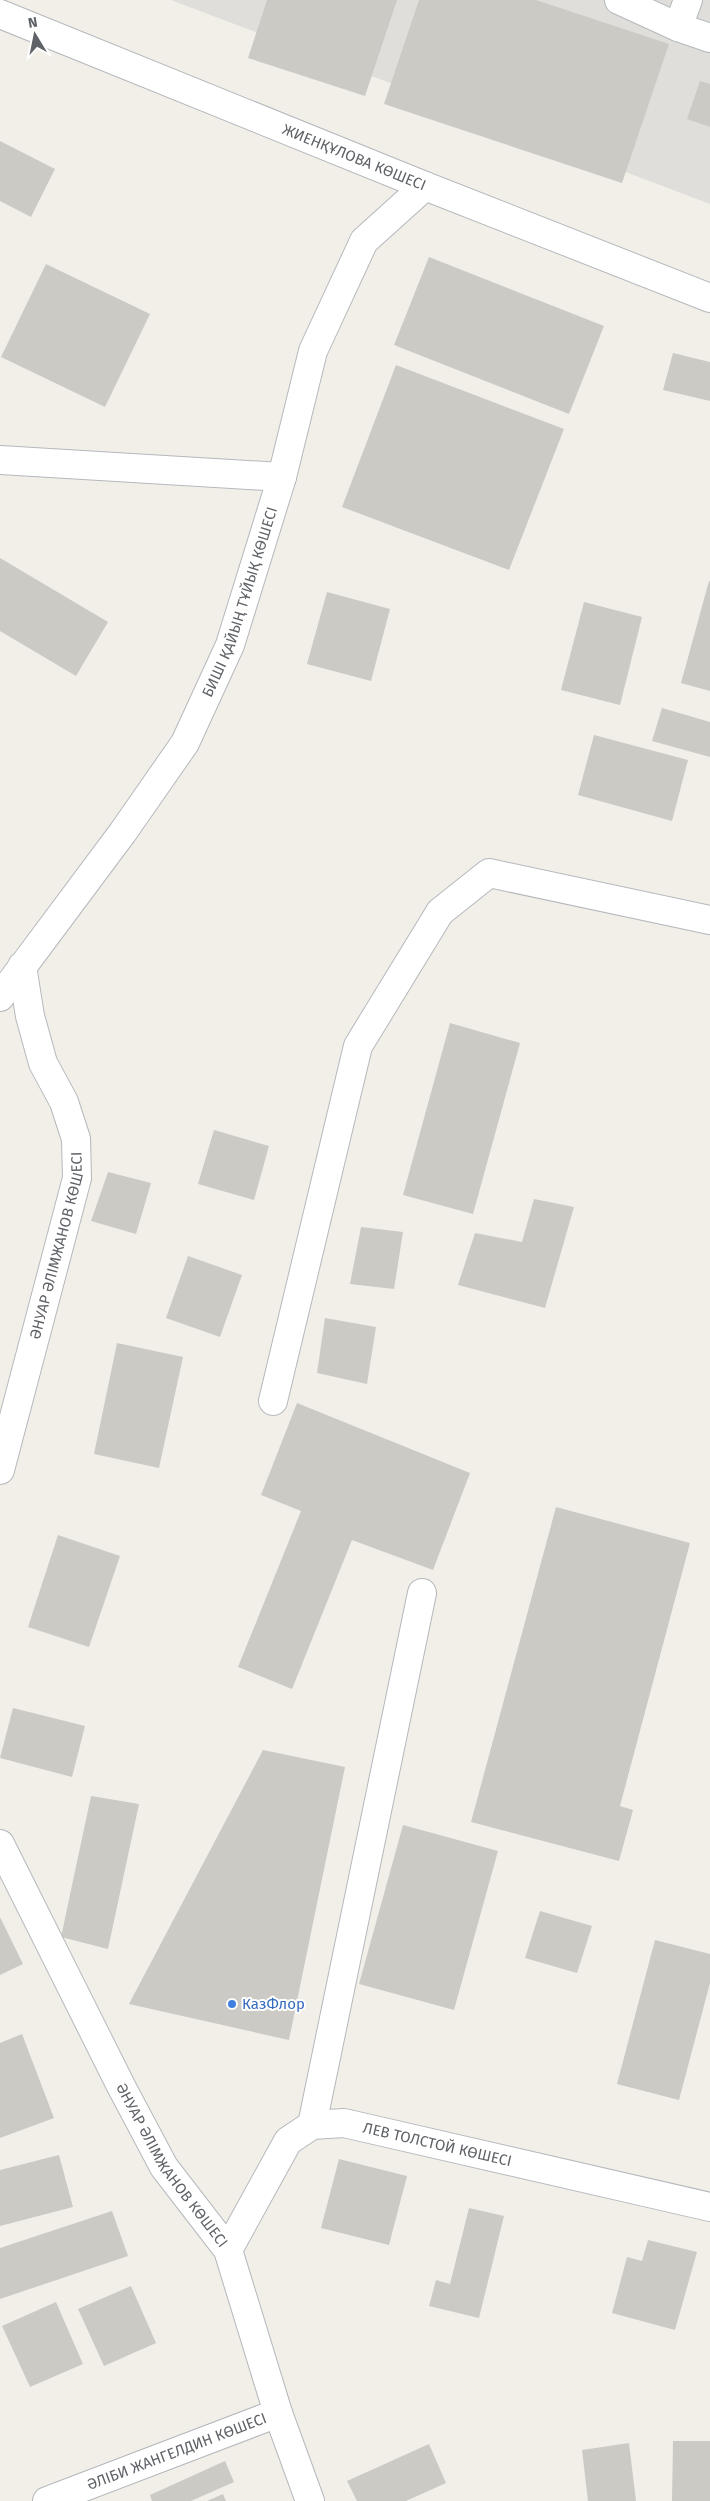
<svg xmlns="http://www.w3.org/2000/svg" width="710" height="2501" viewBox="0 0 710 2501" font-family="'Fira Sans',sans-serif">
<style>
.industrial{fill:#e0deda}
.building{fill:#cccac5}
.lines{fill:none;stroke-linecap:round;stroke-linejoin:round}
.minor-casing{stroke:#b5b8bc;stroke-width:30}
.minor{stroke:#fff;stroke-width:28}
.shop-dot{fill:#3f7fe0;stroke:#fff;stroke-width:2}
.labels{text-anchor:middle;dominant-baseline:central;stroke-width:4;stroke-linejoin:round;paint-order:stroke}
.street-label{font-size:15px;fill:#5f6368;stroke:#fff}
.shop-label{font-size:15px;fill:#366cbe;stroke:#fff;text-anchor:start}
</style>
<rect width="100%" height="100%" fill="#f1efe8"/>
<!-- industrial -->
<path class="industrial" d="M171,0H710V204Z"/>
<!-- building -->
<path class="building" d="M267,0H397L365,96L248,58Z
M419,0H536L669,44L622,183L384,104Z
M700,81L710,84V127L687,119Z
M0,141L55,169L31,217L0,201Z
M429,257L604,326L569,414L394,345Z
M46,264L150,314L105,407L1,357Z
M673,353L710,362V401L663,390Z
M396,365L564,429L509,570L342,507Z
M0,558L108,622L76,676L0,631Z
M709,581H710V691L681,683Z
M327,592L390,609L371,681L307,664Z
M584,602L642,617L620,705L561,690Z
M662,708L710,722V757L652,741Z
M594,735L688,760L672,821L578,795Z
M450,1023L520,1043L473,1214L403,1195Z
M214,1130L269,1146L254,1200L198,1184Z
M108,1172L151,1183L136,1234L91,1221Z
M534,1199L574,1207L545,1308L458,1285L475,1233L522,1242Z
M361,1227L403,1232L394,1289L350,1284Z
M188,1256L242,1275L220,1337L166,1318Z
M325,1318L376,1327L367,1384L317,1373Z
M117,1343L183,1357L159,1468L94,1454Z
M297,1403L470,1473L433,1570L352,1540L292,1689L238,1667L301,1511L261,1495Z
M556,1507L690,1543L620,1806L633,1810L619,1861L471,1822Z
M58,1535L120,1556L89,1647L28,1627Z
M13,1708L85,1726L72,1777L0,1758Z
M263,1750L345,1767L289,2040L129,2004Z
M91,1796L139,1804L108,1949L61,1937Z
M403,1825L498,1851L454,2010L359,1984Z
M540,1911L592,1926L577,1973L525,1958Z
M0,1917L23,1964L0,1975Z
M655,1940L710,1954V1983L679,2100L617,2084Z
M22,2034L54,2118L0,2138V2043Z
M59,2155L73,2207L0,2226V2170Z
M339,2159L407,2176L389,2245L321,2228Z
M469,2208L504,2216L479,2318L429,2306L436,2280L450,2284Z
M112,2211L128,2256L0,2299V2248Z
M648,2240L697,2252L675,2330L612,2313L627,2257L642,2261Z
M131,2286L156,2343L104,2366L78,2309Z
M56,2302L83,2364L30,2387L2,2326Z
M673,2441H710V2501H672Z
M629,2443L636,2501H588L582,2450Z
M429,2444L446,2483L406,2501H357L347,2481Z
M225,2461L234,2482L191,2501H152L150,2495Z
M223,2494L226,2501H207Z"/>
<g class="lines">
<!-- minor casing -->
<g class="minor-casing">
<g id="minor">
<path d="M619,0L678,27L710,38"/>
<path id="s1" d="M0,14L425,186L710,298"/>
<path d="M678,27L688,0"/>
<path d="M0,460L282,477"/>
<path id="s2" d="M0,997L123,832L185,743L230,645L282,477L313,351L364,241L425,186"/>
<path d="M273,1401L358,1046L440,912L489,873L710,920"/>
<path id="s3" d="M0,1470L77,1178L76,1139L64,1102L43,1063L30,1016L22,966"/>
<path id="s4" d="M0,1844L121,2086L164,2167L228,2250L278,2413L310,2501"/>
<path d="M312,2125L422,1593"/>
<path id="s5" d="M228,2250L288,2141L312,2125L344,2123L710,2207"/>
<path id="s6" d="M47,2501L278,2413"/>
</g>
</g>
<!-- minor -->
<use href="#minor" class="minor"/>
</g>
<!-- markers -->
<circle class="shop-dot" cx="232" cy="2004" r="5"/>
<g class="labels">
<!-- street labels -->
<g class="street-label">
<text stroke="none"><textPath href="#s1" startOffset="382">ЖИЕНҚҰЛОВА КӨШЕСІ</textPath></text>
<text stroke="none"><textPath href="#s2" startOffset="466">БИШІ ҚАЙЫҢ ТҰЙЫҚ КӨШЕСІ</textPath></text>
<text stroke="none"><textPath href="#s3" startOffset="232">ӘНУАР ӘЛІМЖАНОВ КӨШЕСІ</textPath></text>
<text stroke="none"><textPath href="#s5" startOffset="281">ЛЕВ ТОЛСТОЙ КӨШЕСІ</textPath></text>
<text stroke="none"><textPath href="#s4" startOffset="365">ӘНУАР ӘЛІМЖАНОВ КӨШЕСІ</textPath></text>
<text stroke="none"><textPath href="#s6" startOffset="139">ӘЛІБИ ЖАНГЕЛДИН КӨШЕСІ</textPath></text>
</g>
<!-- shop labels -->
<g class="shop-label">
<text x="242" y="2004">КазФлор</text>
</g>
</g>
<!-- north arrow -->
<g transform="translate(35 35) rotate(350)" stroke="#ffffff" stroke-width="4" paint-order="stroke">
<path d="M0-4L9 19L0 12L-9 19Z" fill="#5f6368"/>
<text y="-8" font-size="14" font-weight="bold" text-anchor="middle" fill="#5f6368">N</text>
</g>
</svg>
